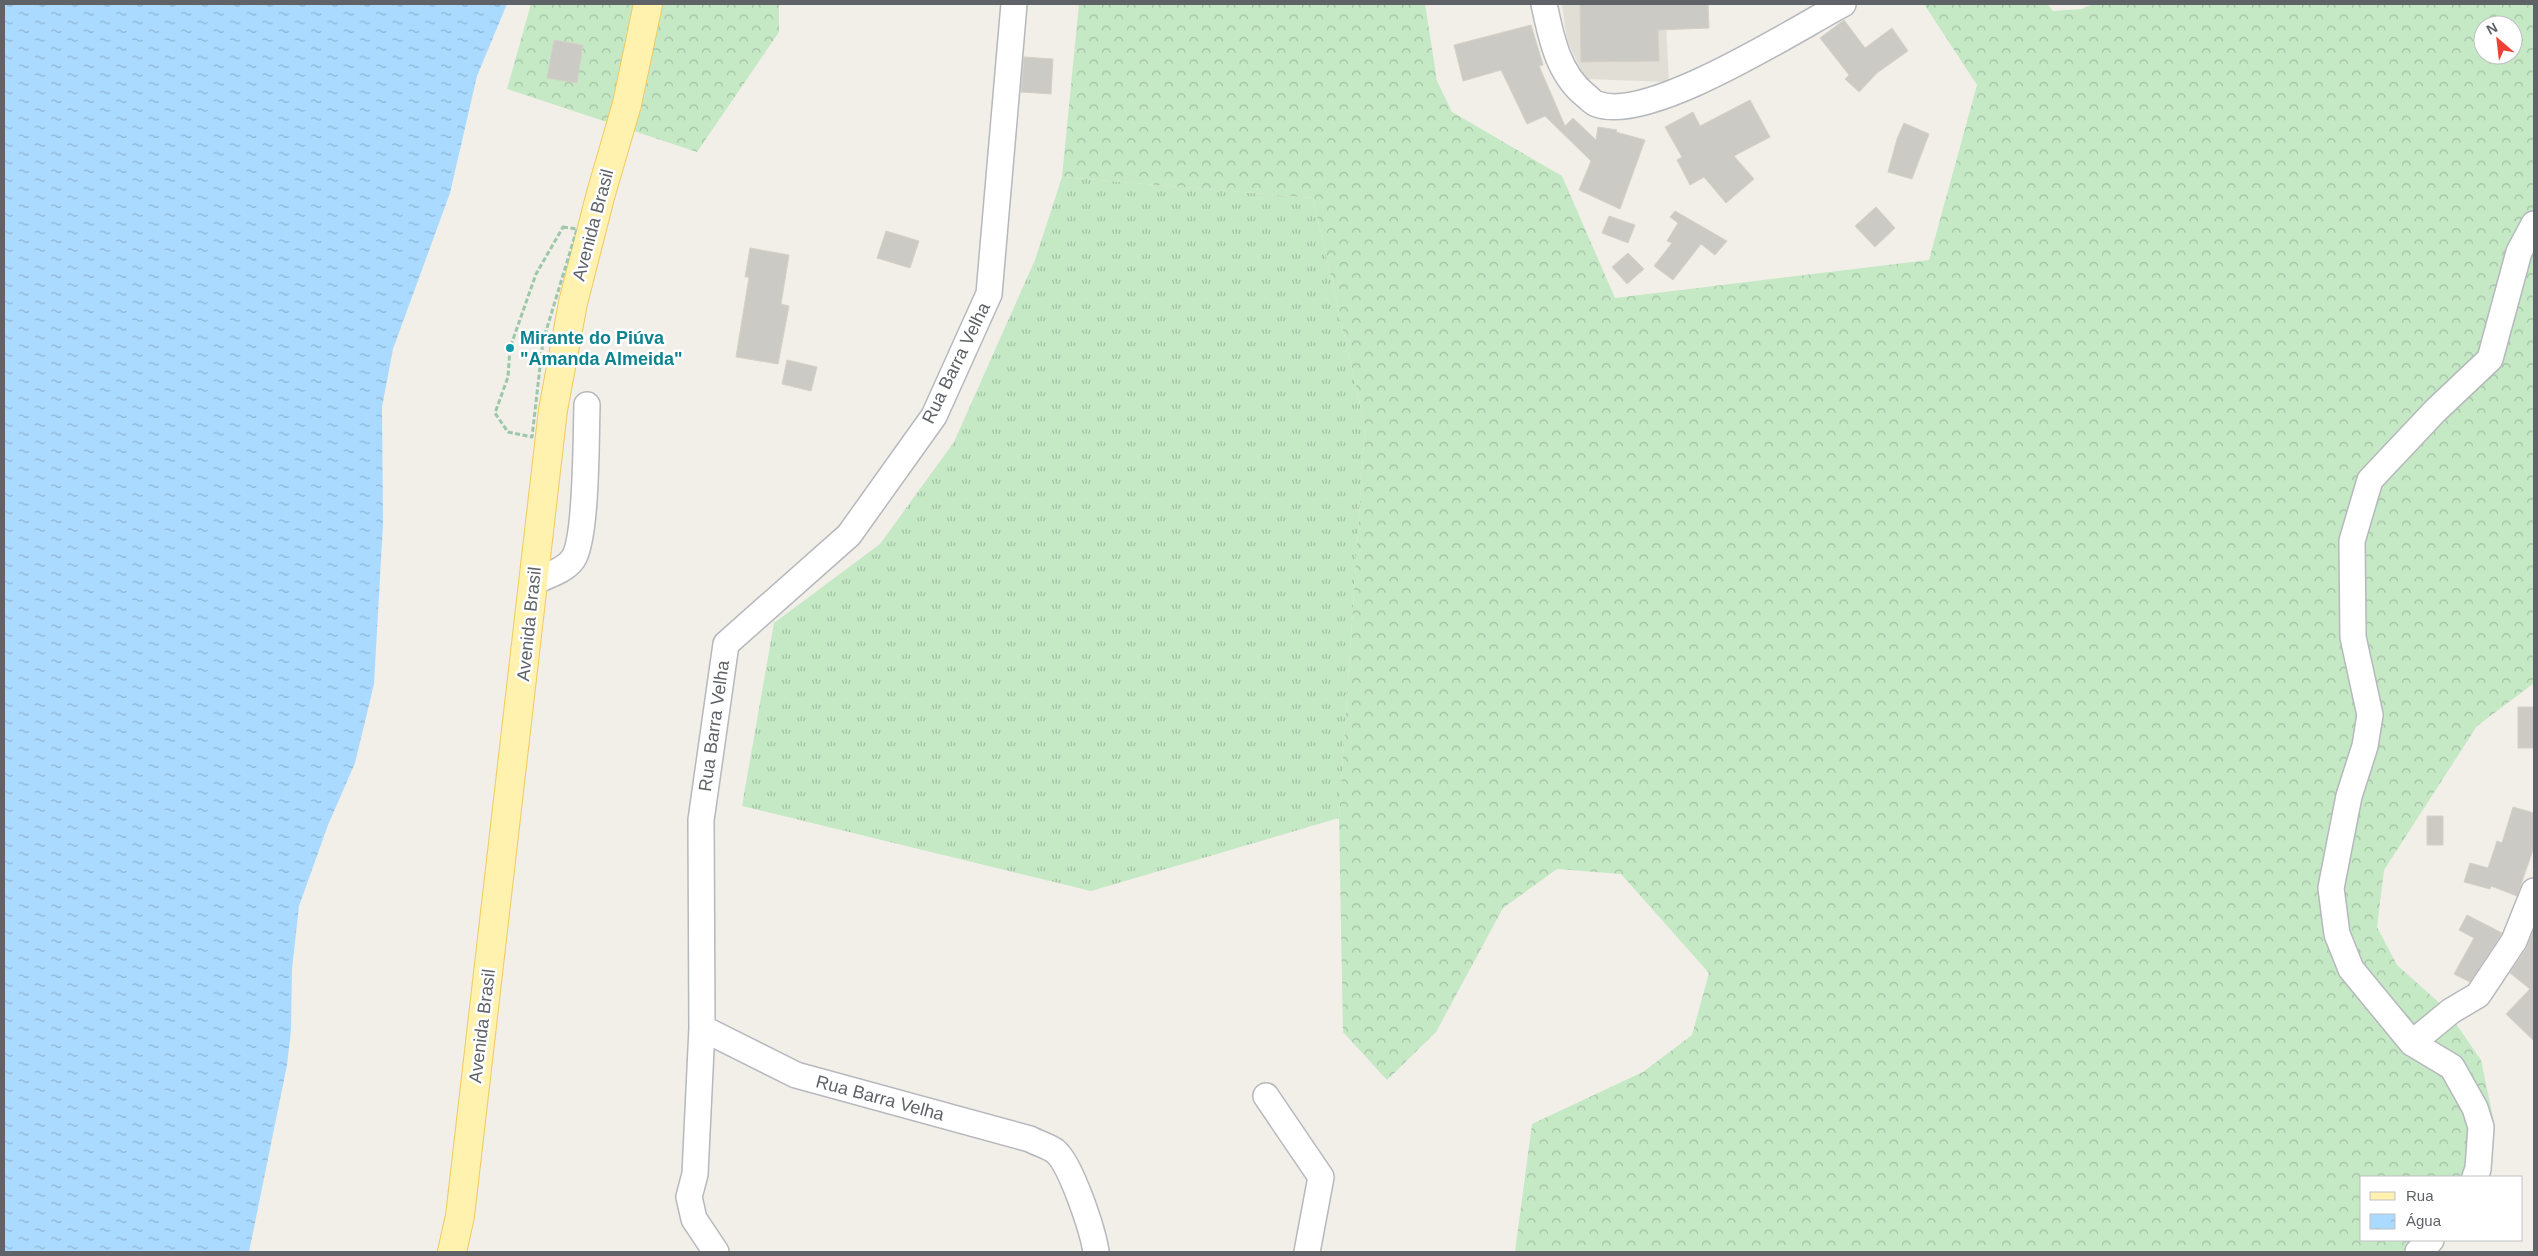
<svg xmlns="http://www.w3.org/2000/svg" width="2538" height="1256" viewBox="0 0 2538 1256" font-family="Helvetica,sans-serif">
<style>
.education{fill:#e1ded6}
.grass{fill:url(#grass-tufts)}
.forest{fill:url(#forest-crowns);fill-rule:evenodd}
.water{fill:url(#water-ripples)}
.building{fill:#cccac5;stroke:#d6d1c6}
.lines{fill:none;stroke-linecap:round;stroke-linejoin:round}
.minor-casing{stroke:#b5b8bc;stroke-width:28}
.major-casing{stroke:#f2c960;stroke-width:30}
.path{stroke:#9cc7a9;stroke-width:3;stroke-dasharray:5 2.5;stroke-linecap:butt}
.minor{stroke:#fff;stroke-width:25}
.major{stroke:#fff2af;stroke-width:28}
.culture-dot{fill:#0f9aa8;stroke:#fff;stroke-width:2}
.labels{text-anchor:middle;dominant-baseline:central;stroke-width:5;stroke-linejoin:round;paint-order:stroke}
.street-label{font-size:18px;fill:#5f6368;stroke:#fff}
.culture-label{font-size:18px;font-weight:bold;fill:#0d838f;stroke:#fff;text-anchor:start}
</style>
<defs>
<pattern id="grass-tufts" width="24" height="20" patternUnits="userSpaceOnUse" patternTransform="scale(1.25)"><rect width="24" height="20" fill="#c5e8c5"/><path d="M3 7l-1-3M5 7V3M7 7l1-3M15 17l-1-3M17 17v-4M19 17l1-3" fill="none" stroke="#a3c0a4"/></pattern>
<pattern id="forest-crowns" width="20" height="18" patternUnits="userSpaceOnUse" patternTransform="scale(1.25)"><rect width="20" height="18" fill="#c5e8c5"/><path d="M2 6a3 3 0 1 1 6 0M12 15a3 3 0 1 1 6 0" fill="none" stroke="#a3c0a4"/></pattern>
<pattern id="water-ripples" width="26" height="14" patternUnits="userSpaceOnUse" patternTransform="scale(1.25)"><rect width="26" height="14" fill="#aadaff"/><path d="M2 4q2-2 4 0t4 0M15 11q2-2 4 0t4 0" fill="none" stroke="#8eb4d2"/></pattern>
</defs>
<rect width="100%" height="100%" fill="#f1efe8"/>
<!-- education -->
<path class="education" d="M1562,4H1665L1669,82L1585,79L1567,40Z"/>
<!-- grass -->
<path class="grass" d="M1062,177L1313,198L1365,426L1339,818L1091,891L742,806L774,623L880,544L954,442L1035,260Z"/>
<!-- forest -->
<path class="forest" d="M531,4H779V32L697,152L507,89Z
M1079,4H1425L1437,81L1452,112L1562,176L1615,298L1929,260L1977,85L1924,4H2047L2053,11L2082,9L2092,4H2534V683L2477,726L2384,870L2377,927L2397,965L2445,1008L2481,1060L2495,1127L2486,1177H2362V1240H2445L2435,1252H1515L1532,1124L1643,1072L1692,1035L1709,973L1621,874L1557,869L1503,908L1436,1032L1387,1080L1343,1032L1339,818L1365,426L1313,198L1062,177ZM2483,25H2513V55H2483Z"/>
<!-- water -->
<path class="water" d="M4,4H507L477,76L450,193L393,349L382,407L383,524L374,684L355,763L328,825L299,906L292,969L291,1030L287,1065L249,1252H4Z"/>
<!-- building -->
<path class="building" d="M1580,4H1708L1709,28L1658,30L1659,61L1581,62Z
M1844,20L1865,48L1892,28L1908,51L1877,73L1859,92L1845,79L1849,75L1820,38Z
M1531,25L1543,65L1539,66L1565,126L1573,118L1596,140L1598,127L1617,130L1616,132L1645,140L1620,209L1579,190L1591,161L1545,116L1527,124L1501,70L1463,81L1454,45Z
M554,40L583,45L577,83L547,78Z
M1024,57L1053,59L1051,94L1021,92Z
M1750,100L1770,137L1734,156L1754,179L1726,203L1704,177L1690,185L1677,160L1682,157L1665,127L1693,112L1700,126Z
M1904,123L1929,134L1912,179L1888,172L1897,139Z
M1876,207L1895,228L1875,247L1855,226Z
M1675,211L1727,241L1715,255L1701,244L1673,280L1654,266L1672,243L1667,241L1678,223L1670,217Z
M1609,216L1635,225L1628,243L1602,233Z
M886,231L919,241L910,268L877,258Z
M750,248L789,255L781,304L789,306L778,364L736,357L749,277H745Z
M1628,253L1644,269L1627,284L1612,267Z
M787,360L817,367L811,391L782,384Z
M2518,707H2534V748H2518Z
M2513,807L2534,813V847L2517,896L2491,886L2490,889L2464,882L2470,863L2488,868L2497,841L2502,843Z
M2427,816H2443V845H2427Z
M2467,915L2502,933L2470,982L2454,974L2474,938L2459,930Z
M2534,929V1041L2506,1014L2530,989L2510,973L2526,949Z"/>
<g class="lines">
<!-- minor casing -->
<g class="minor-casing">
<path id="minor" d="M1014,4L989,294L934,416L849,535L726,644L701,820L702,1028L796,1075L1030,1139C1037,1143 1048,1146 1055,1151C1071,1164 1093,1231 1096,1252
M1544,4C1551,37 1558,73 1585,95C1589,98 1593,103 1597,104C1648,124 1794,30 1843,4
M533,582C546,576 565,571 573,559C587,539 586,434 587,405
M702,1028L695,1174L689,1197L694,1219L716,1252
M2412,1043L2451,1011L2478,995L2514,941L2534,891
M1266,1096L1321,1177L1307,1252
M2475,1177L2478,1169L2481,1127L2475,1108L2452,1067L2412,1043L2351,969L2337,934L2331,888L2349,796L2365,746L2370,715L2353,637L2352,541L2370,480L2435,411L2490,359L2519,252L2534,224
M2418,1252L2431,1240"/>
</g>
<!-- major casing -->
<g class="major-casing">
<path id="major" d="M452,1252L460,1216L553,410L573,303L600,197L627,104L648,4"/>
</g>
<!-- path -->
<path class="path" d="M563,227L577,229L543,341L532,437L508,432L495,413L508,377L510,348L536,274Z"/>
<!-- minor -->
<use href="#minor" class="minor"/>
<!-- major -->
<use href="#major" class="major"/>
</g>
<!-- markers -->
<circle class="culture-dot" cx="510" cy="348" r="5"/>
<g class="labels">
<!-- street labels -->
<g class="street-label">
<text transform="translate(593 225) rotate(-75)">Avenida Brasil</text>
<text transform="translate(956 363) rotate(-64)">Rua Barra Velha</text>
<text transform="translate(529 624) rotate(-84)">Avenida Brasil</text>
<text transform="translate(714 726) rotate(-82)">Rua Barra Velha</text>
<text transform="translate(482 1026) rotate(-83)">Avenida Brasil</text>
<text transform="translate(880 1098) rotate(15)">Rua Barra Velha</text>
</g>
<!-- culture labels -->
<g class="culture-label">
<text x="520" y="338">Mirante do Piúva<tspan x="520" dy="21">"Amanda Almeida"</tspan></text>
</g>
</g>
<!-- border -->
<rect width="2538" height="1256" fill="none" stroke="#5f6368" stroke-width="10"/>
<!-- legend -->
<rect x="2360" y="1176" width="162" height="65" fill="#ffffff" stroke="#bfc1c3"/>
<rect x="2370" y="1192" width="25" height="8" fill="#fff2af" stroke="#bfc1c3"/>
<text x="2406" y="1201" font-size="15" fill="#5f6368">Rua</text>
<rect x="2370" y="1214" width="25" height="15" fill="url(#water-ripples)" stroke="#bfc1c3"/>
<text x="2406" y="1226" font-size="15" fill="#5f6368">Água</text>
<!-- north arrow -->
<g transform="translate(2498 40) rotate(332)"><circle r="24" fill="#ffffff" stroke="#bfc1c3"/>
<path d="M0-4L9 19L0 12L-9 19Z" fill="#ea4335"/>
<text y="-8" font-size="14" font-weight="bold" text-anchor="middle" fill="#5f6368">N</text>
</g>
</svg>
